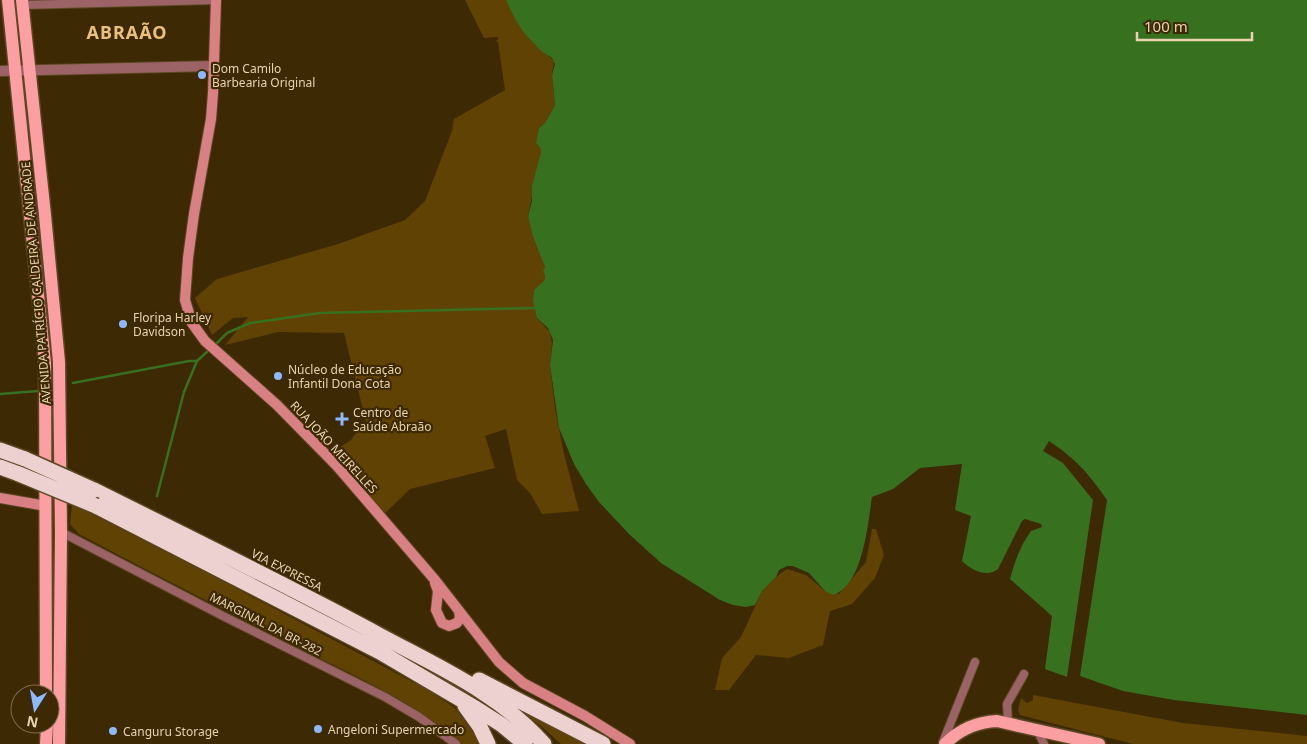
<svg xmlns="http://www.w3.org/2000/svg" width="1307" height="744" viewBox="0 0 1307 744" font-family="'Noto Sans',sans-serif">
<style>
.green{fill:#604204}
.water{fill:#37701e}
.lines{fill:none;stroke-linecap:round;stroke-linejoin:round}
.stream{stroke:#37701e;stroke-width:2.5}
.minor-casing{stroke:#5c4723;stroke-width:10}
.tertiary-casing{stroke:#5c4723;stroke-width:12}
.secondary-casing{stroke:#5c4723;stroke-width:12}
.primary-casing{stroke:#5c4723;stroke-width:15}
.motorway-casing{stroke:#5c4723;stroke-width:18}
.minor{stroke:#9b6365;stroke-width:8}
.tertiary{stroke:#9b6365;stroke-width:10}
.secondary{stroke:#d98084;stroke-width:10}
.primary{stroke:#fb9fa2;stroke-width:12}
.motorway{stroke:#edd1d1;stroke-width:15}
.motorway-bridge-casing{stroke:#5c4723;stroke-width:18;stroke-linecap:butt}
.motorway-bridge{stroke:#edd1d1;stroke-width:15}
.poi-dot{fill:#8cb9fc;stroke:#3d2904;stroke-width:2}
.labels{text-anchor:middle;dominant-baseline:central;stroke-width:4.5;stroke-linejoin:round;paint-order:stroke}
.poi-label{font-size:12px;fill:#e8d2b2;stroke:#3d2904;text-anchor:start}
.street-label{font-size:12px;fill:#e8d2b2;stroke:#3d2904}
.district-label{font-size:18px;font-weight:bold;letter-spacing:1px;fill:#ebc07e;stroke:#3d2904}
</style>
<rect width="100%" height="100%" fill="#3d2904"/>
<!-- green -->
<path class="green" d="M465,0H507L524,33L554,61L552,74L555,105L545,123L539,128L537,145L541,148V152L528,216L545,267L546,278L537,318L550,332L552,343L550,365L555,408L564,454L579,511L542,514L530,493L517,480L506,429L485,436L495,468L410,489L384,514L331,453L351,440L357,432L367,426L344,333L278,332L225,345L248,317L233,318L212,335L195,298L217,279L338,244L405,220L425,201L452,131L454,119L505,90L498,42L495,41L498,40V37L484,38Z
M27,79L54,362L55,524L54,449L49,438L20,80Z
M72,504L217,578L426,689L455,708L481,744H462C413,701 353,675 295,646C223,609 150,572 79,534L70,524Z
M872,529H876L884,555L875,578L852,604L830,611L823,645L789,658L756,655L729,690H715L722,658L741,637L762,591L776,577L787,569L806,575L825,591L839,594L866,562Z
M1033,695L1183,723L1307,736V744H1133L1020,715L1018,710L1021,698L1027,703L1033,700Z
M508,703L592,744H561L541,726Z"/>
<!-- water -->
<path class="water" d="M506,0H1307V715L1174,700L1123,691L1080,676L1107,500C1090,475 1075,458 1049,441L1043,451L1063,463L1093,500L1067,677L1045,669L1052,616L1010,579C1015,561 1020,546 1031,531L1042,527L1041,524L1025,519L1022,521L998,569C987,578 971,570 962,561L971,516L955,510L962,464L920,468L893,489L872,497C868,523 863,586 833,595L825,591L809,573L793,566H787L779,570L776,577L762,591L755,605L746,607L733,605L720,600L661,563L629,534L599,502L586,484L574,464L559,428L550,365L553,340L548,328L537,318L533,301L534,290L545,280V274L543,272L545,267L533,236L528,216L532,201V186L541,152V149L536,143L539,128L545,123L555,105L552,75L555,64L552,58L541,51L524,33L515,19Z"/>
<g class="lines">
<!-- stream -->
<path class="stream" d="M214,346L227,333L250,323L320,313L534,308
M73,383L189,361H197L210,349
M0,394L38,391
M157,496L184,392L197,361"/>
<!-- minor casing -->
<g class="minor-casing">
<path id="minor" d="M23,5L215,0
M61,532L223,616L385,697L419,717L456,744
M1008,722L1007,704L1024,674
M1037,730L1044,744
M943,742L975,662"/>
</g>
<!-- tertiary casing -->
<g class="tertiary-casing">
<path id="tertiary" d="M0,71L214,66"/>
</g>
<!-- secondary casing -->
<g class="secondary-casing">
<path id="secondary" d="M216,0L213,93L211,119L194,214L188,258L185,300L192,323L205,341L277,405L337,466L435,580L499,662L523,683L585,716L630,744
M0,498L46,506
M435,583L438,591L436,610L442,623L449,626L457,623L460,618L459,611"/>
</g>
<!-- primary casing -->
<g class="primary-casing">
<path id="primary" d="M8,0L45,363L46,694
M22,0L45,215L59,362L61,532L59,744
M46,744L47,724
M945,744C960,729 976,722 997,721L1099,744"/>
</g>
<!-- motorway casing -->
<g class="motorway-casing">
<path id="motorway" d="M0,450L25,459
M0,467L19,474
M94,490C190,538 287,585 381,636C439,667 500,694 544,744
M96,506L380,652L477,709L502,725L525,744
M479,680L603,744
M465,706L480,727L488,744"/>
</g>
<!-- minor -->
<use href="#minor" class="minor"/>
<!-- tertiary -->
<use href="#tertiary" class="tertiary"/>
<!-- secondary -->
<use href="#secondary" class="secondary"/>
<!-- primary -->
<use href="#primary" class="primary"/>
<!-- motorway -->
<use href="#motorway" class="motorway"/>
<!-- motorway-bridge casing -->
<g class="motorway-bridge-casing">
<path id="motorway-bridge" d="M25,459L94,490
M19,474L96,506"/>
</g>
<!-- motorway-bridge -->
<use href="#motorway-bridge" class="motorway-bridge"/>
</g>
<!-- markers -->
<g class="poi-dot">
<circle cx="202" cy="75" r="5"/>
<circle cx="123" cy="324" r="5"/>
<circle cx="278" cy="376" r="5"/>
<path d="M339.5 411.5h5v5h5v5h-5v5h-5v-5h-5v-5h5z"/>
<circle cx="318" cy="729" r="5"/>
<circle cx="113" cy="731" r="5"/>
</g>
<g class="labels">
<!-- poi labels -->
<g class="poi-label">
<text x="212" y="68">Dom Camilo<tspan x="212" dy="14">Barbearia Original</tspan></text>
<text x="133" y="317">Floripa Harley<tspan x="133" dy="14">Davidson</tspan></text>
<text x="288" y="369">Núcleo de Educação<tspan x="288" dy="14">Infantil Dona Cota</tspan></text>
<text x="353" y="412">Centro de<tspan x="353" dy="14">Saúde Abraão</tspan></text>
<text x="328" y="729">Angeloni Supermercado</text>
<text x="123" y="731">Canguru Storage</text>
</g>
<!-- street labels -->
<g class="street-label">
<text transform="translate(36 283) rotate(-95)">AVENIDA PATRÍCIO CALDEIRA DE ANDRADE</text>
<text transform="translate(334 447) rotate(47)">RUA JOÃO MEIRELLES</text>
<text transform="translate(287 570) rotate(27)">VIA EXPRESSA</text>
<text transform="translate(266 624) rotate(27)">MARGINAL DA BR-282</text>
</g>
<!-- district labels -->
<g class="district-label">
<text x="127" y="32">ABRAÃO</text>
</g>
</g>
<!-- north arrow -->
<g transform="translate(35 709) rotate(191)"><circle r="24" fill="#3d2904" stroke="#816d4a"/>
<path d="M0-4L9 19L0 12L-9 19Z" fill="#8cb9fc"/>
<text y="-8" font-size="14" font-weight="bold" text-anchor="middle" fill="#e8d2b2">N</text>
</g>
<!-- scale -->
<path d="M1137 32v8h115v-8" fill="none" stroke="#e8d2b2" stroke-width="2.5"/>
<text x="1144" y="32" font-size="15" fill="#e8d2b2" stroke="#3d2904" stroke-width="4" paint-order="stroke">100 m</text>
</svg>
